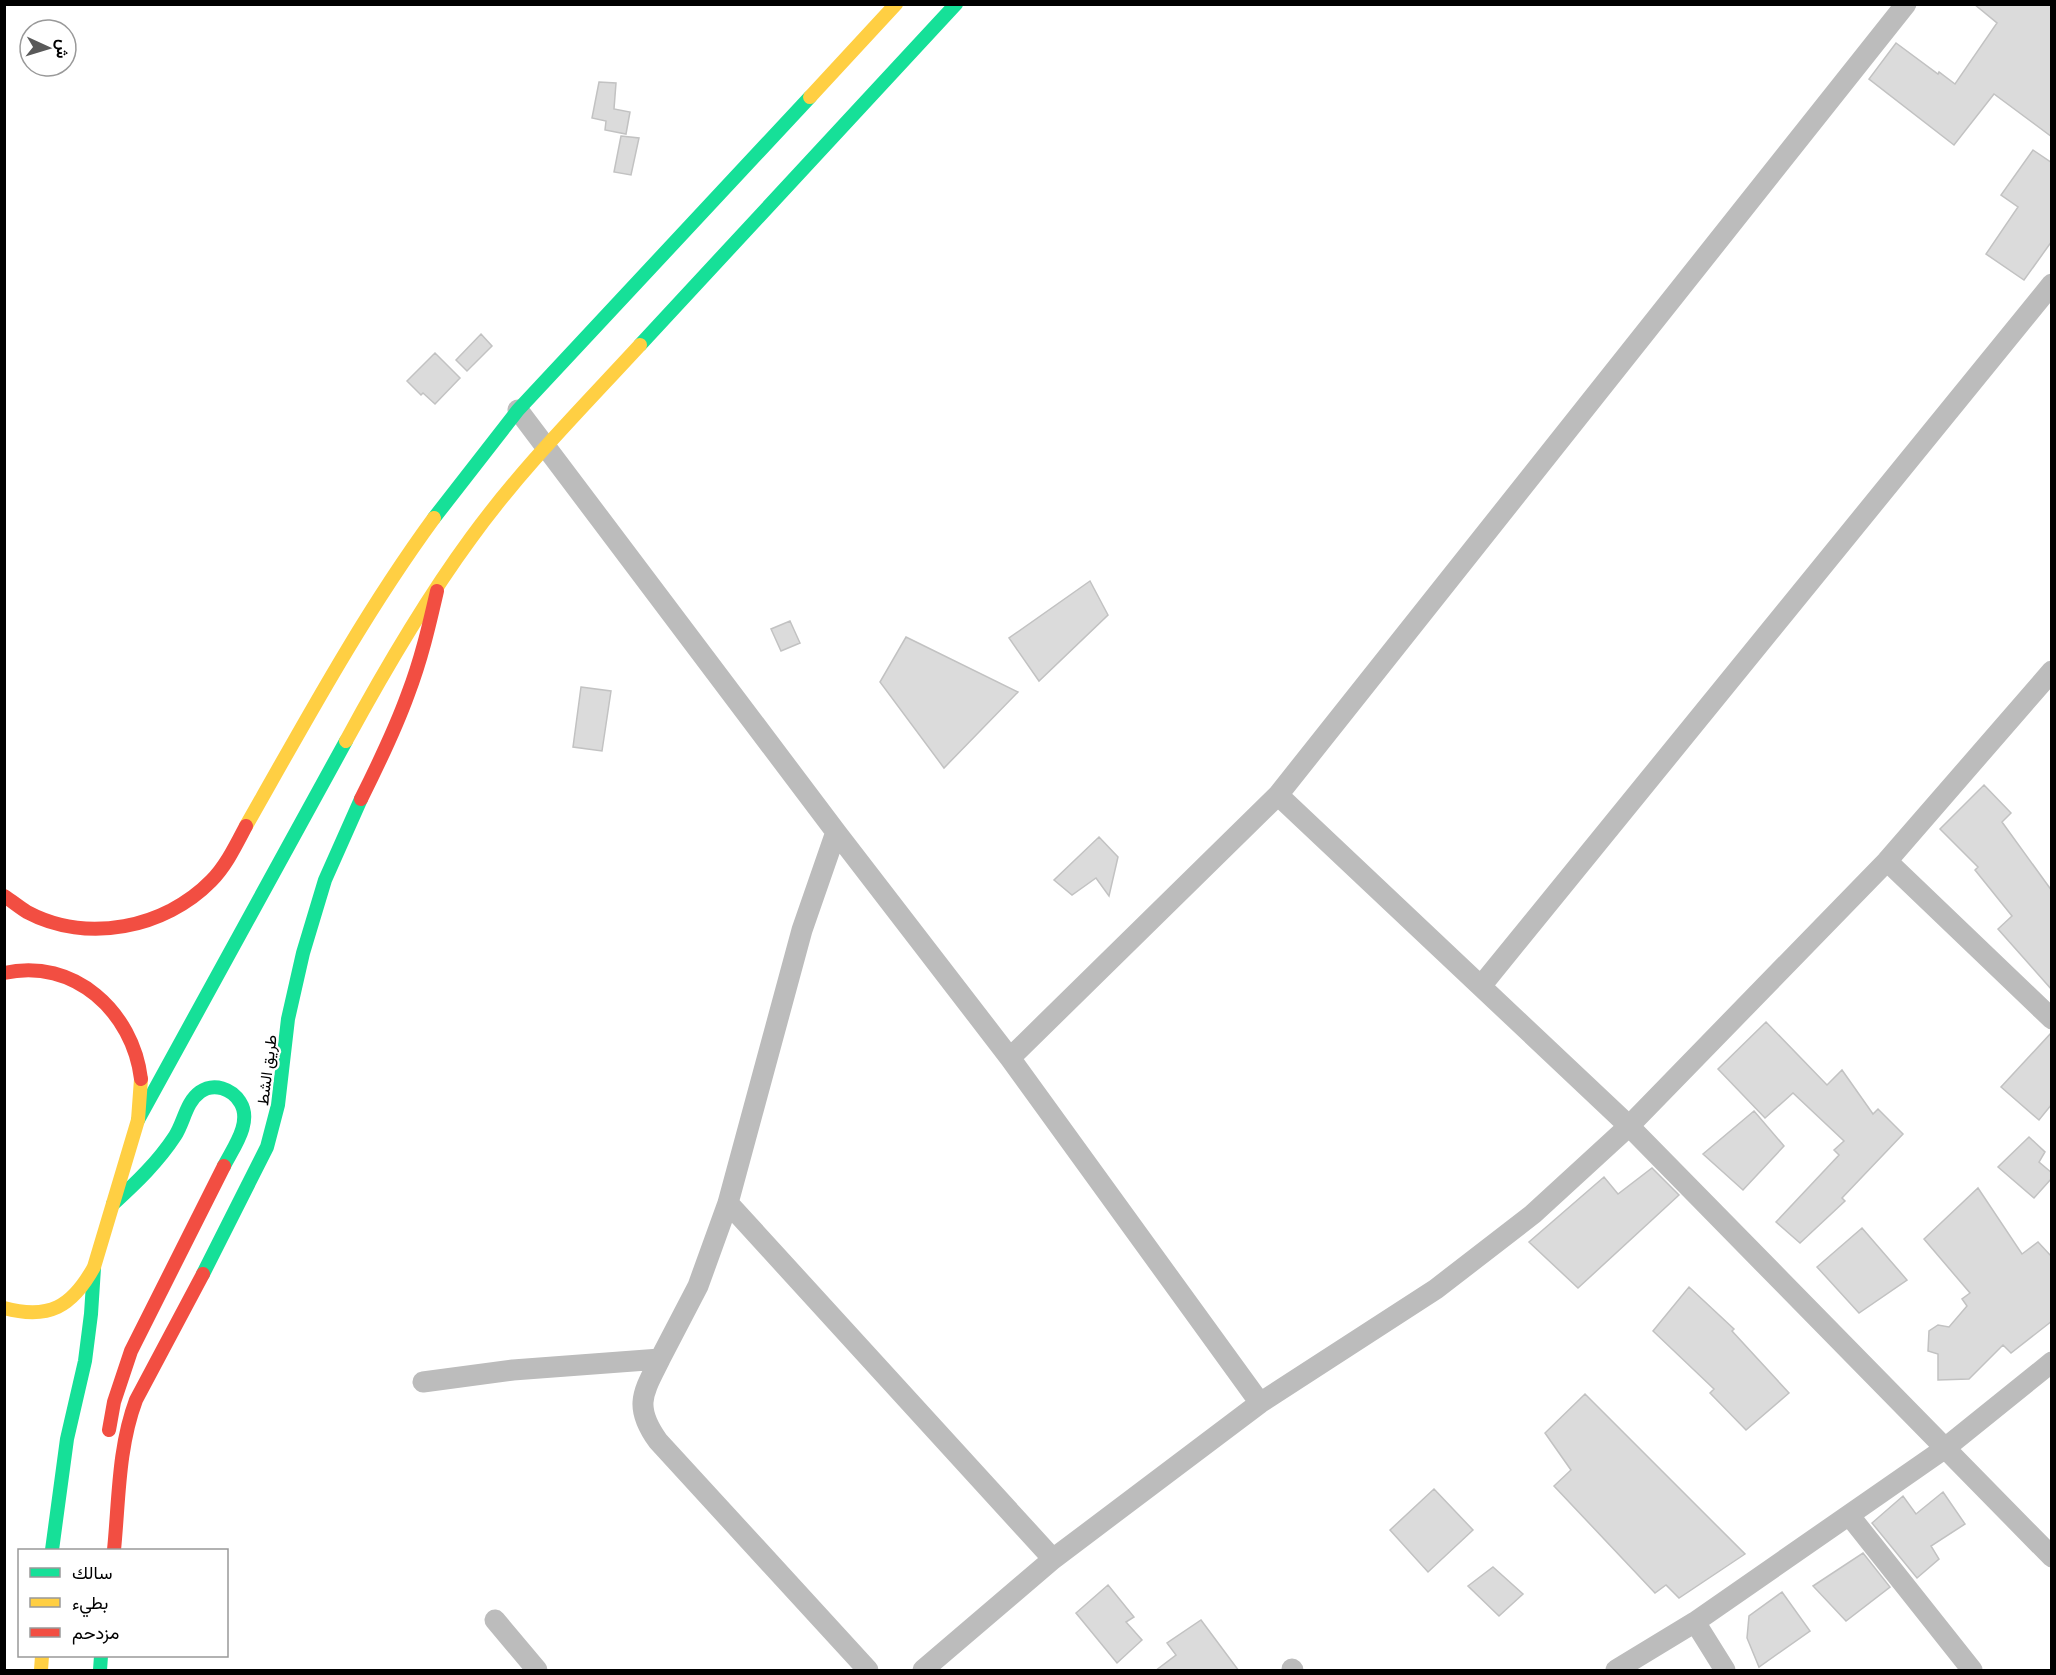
<svg xmlns="http://www.w3.org/2000/svg" width="2056" height="1675" viewBox="0 0 2056 1675" font-family="'Exo 2',Vazirmatn,sans-serif">
<style>
.building{fill:#dbdbdb;stroke:#c2c2c2;stroke-width:1.5}
.lines{fill:none;stroke-linecap:round;stroke-linejoin:round}
.street{stroke:#bcbcbc;stroke-width:21}
.fast{stroke:#16e098;stroke-width:14}
.slow{stroke:#ffcf43;stroke-width:14}
.jam{stroke:#f24e42;stroke-width:14}
.labels{text-anchor:middle;dominant-baseline:central;stroke-width:4.5;stroke-linejoin:round;paint-order:stroke}
.street-label{font-size:16px;fill:#000;stroke:#fff}
</style>
<rect width="100%" height="100%" fill="#fff"/>
<!-- building -->
<path class="building" d="M1974,4H2052V137L1994,94L1954,145L1869,79L1896,43L1938,74L1939,72L1955,84L1997,23Z
M599,82L616,83L614,109L630,112L626,134L605,130L606,121L592,118Z
M621,136L639,138L631,175L614,172Z
M2033,150L2052,163V241L2024,280L1986,254L2018,207L2001,195Z
M481,334L492,346L467,371L456,360Z
M435,353L460,378L435,404L423,393L421,395L407,381Z
M1090,581L1108,615L1039,681L1009,638Z
M790,621L800,643L781,651L771,629Z
M906,637L1018,692L944,768L880,682Z
M581,687L611,691L602,751L573,747Z
M1984,785L2011,813L2002,822L2052,891V990L1998,929L2012,916L1975,870L1978,867L1940,829Z
M1099,837L1118,857L1109,896L1096,878L1072,895L1054,880Z
M1766,1022L1827,1085L1842,1070L1873,1114L1878,1109L1903,1134L1842,1198L1845,1201L1800,1243L1776,1222L1839,1155L1834,1150L1844,1141L1793,1093L1765,1118L1718,1069Z
M2052,1032V1104L2039,1120L2001,1087Z
M1754,1111L1784,1146L1743,1190L1703,1154Z
M2029,1137L2045,1152L2039,1162L2052,1173V1178L2034,1198L1998,1167Z
M1652,1168L1679,1195L1578,1288L1529,1242L1604,1177L1618,1194Z
M1978,1188L2022,1254L2038,1242L2052,1257V1321L2011,1353L2003,1345L1969,1379L1938,1380V1354L1928,1351L1929,1331L1938,1325L1949,1327L1967,1306L1962,1299L1970,1293L1924,1239Z
M1862,1228L1907,1280L1859,1313L1817,1267Z
M1689,1287L1734,1329L1732,1331L1789,1393L1746,1430L1710,1393L1714,1389L1653,1331Z
M1585,1394L1745,1554L1679,1598L1666,1585L1655,1593L1554,1486L1571,1470L1545,1433Z
M1434,1489L1473,1530L1428,1572L1390,1530Z
M1943,1492L1965,1524L1931,1546L1939,1559L1917,1578L1872,1523L1903,1496L1916,1514Z
M1863,1553L1890,1587L1846,1621L1813,1586Z
M1493,1567L1523,1594L1499,1616L1468,1586Z
M1108,1585L1134,1617L1126,1622L1142,1640L1117,1663L1076,1613Z
M1782,1592L1810,1631L1759,1667L1747,1638L1749,1616Z
M1201,1620L1239,1671H1155L1176,1655L1167,1643Z"/>
<g class="lines">
<!-- street -->
<path class="street" d="M518,410L836,832L1010,1058L1260,1403
M1278,795L1629,1126L2052,1557
M1887,861L2052,1019
M1481,986L2052,284
M1010,1058L1278,795L1906,4
M728,1203L1053,1559
M660,1359C643,1393 633,1406 658,1441L868,1670
M423,1382L513,1370L660,1359L698,1286L728,1203L802,930L836,832
M1849,1515L1972,1670
M495,1620L537,1670
M1695,1622L1725,1670
M1292,1669L1293,1670
M923,1670L1053,1559L1260,1403L1436,1289L1533,1214L1629,1126L1887,861L2052,671
M1616,1670L1695,1622L1944,1449L2052,1362"/>
<!-- fast -->
<path class="fast" d="M640,345L956,4
M434,518L518,410L810,97
M138,1120L346,741
M113,1204C136,1183 158,1162 175,1136C184,1122 186,1102 200,1092C214,1082 232,1089 240,1102C253,1122 233,1148 224,1166
M203,1274L267,1147L278,1105L288,1019L303,953L325,880L361,799
M52,1550L67,1439L85,1361L91,1314L94,1268
M100,1670L101,1656"/>
<!-- slow -->
<path class="slow" d="M810,97L896,4
M346,741C384,671 424,602 471,538C521,469 582,408 640,345
M246,826C305,722 363,615 434,518
M4,1308C49,1320 72,1307 94,1267L138,1120L141,1079
M41,1670L42,1656"/>
<!-- jam -->
<path class="jam" d="M361,799C378,765 395,730 408,694C421,660 429,626 437,591
M4,896C12,901 19,907 27,912C87,944 165,928 211,881C226,866 236,845 246,826
M4,973C74,957 133,1012 141,1079
M109,1430L114,1402L131,1351L224,1166
M114,1550C119,1500 118,1448 136,1400L203,1274"/>
</g>
<g class="labels">
<!-- street labels -->
<g class="street-label">
<text transform="translate(266 1070) rotate(-83)">طريق الشط</text>
</g>
</g>
<!-- border -->
<rect width="2056" height="1675" fill="none" stroke="#000000" stroke-width="12"/>
<!-- legend -->
<rect x="18" y="1549" width="210" height="108" fill="#ffffff" stroke="#999999" stroke-width="1.5"/>
<rect x="30" y="1568" width="30" height="9" fill="#16e098" stroke="#999999" stroke-width="1.5"/>
<text x="72" y="1579" font-size="18" fill="#000000">سالك</text>
<rect x="30" y="1598" width="30" height="9" fill="#ffcf43" stroke="#999999" stroke-width="1.5"/>
<text x="72" y="1609" font-size="18" fill="#000000">بطيء</text>
<rect x="30" y="1628" width="30" height="9" fill="#f24e42" stroke="#999999" stroke-width="1.5"/>
<text x="72" y="1639" font-size="18" fill="#000000">مزدحم</text>
<!-- north arrow -->
<g transform="translate(48 48) rotate(94)"><circle r="28" fill="#ffffff" stroke="#999999" stroke-width="1.5"/>
<path d="M0-4.5L10 22L0 15L-10 22Z" fill="#595959"/>
<text y="-9" font-size="16" font-weight="bold" text-anchor="middle" fill="#000000">ش</text>
</g>
</svg>
